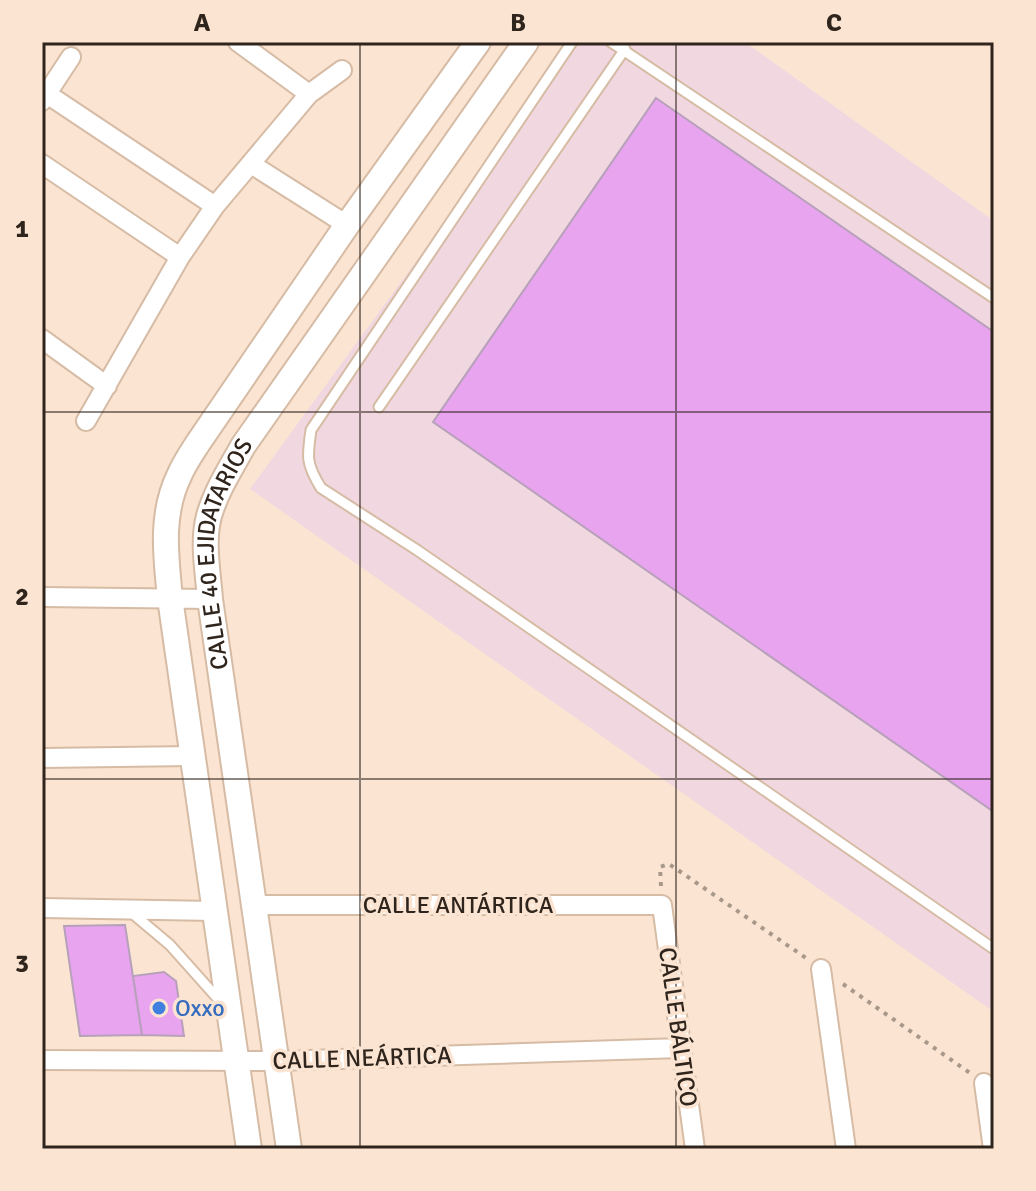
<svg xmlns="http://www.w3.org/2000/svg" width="1036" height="1191" viewBox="0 0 1036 1191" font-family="Signika,sans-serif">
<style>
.industrial{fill:#f1d8e0}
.building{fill:#e8a4ef;stroke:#b7a0b9;stroke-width:2}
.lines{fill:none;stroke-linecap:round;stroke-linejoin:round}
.lane-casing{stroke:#d6bba5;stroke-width:13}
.street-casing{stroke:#d6bba5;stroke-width:22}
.secondary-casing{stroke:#d6bba5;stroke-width:28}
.path{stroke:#a99889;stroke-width:4;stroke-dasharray:4 6;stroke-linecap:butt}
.lane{stroke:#fff;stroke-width:9}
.street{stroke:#fff;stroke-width:18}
.secondary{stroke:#fff;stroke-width:24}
.grid{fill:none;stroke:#30251d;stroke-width:2;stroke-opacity:0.55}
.shop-dot{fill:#3f7fe0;stroke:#fbe5d2;stroke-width:3}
.labels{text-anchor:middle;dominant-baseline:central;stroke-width:7;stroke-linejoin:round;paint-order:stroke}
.street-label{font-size:24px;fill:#30251d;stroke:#fbe5d2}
.shop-label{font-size:24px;fill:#366cbe;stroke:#fbe5d2;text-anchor:start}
.neatline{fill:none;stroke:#30251d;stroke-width:3}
.grid-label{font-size:26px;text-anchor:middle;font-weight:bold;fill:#30251d}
</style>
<rect width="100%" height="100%" fill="#fbe5d2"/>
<!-- industrial -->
<path class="industrial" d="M576,42H745L994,221V1012L250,489Z"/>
<!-- building -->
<path class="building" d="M656,98L994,332V812L433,422Z
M125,925L142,1035L80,1036L64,926Z
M164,972L176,981L184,1036L142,1035L133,976Z"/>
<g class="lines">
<!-- lane casing -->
<g class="lane-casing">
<path id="lane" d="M572,42L311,430C307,457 306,464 321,488L417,550L994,949
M611,42L994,298
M379,407L625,49
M132,913L170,945L220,1001"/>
</g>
<!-- street casing -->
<g class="street-casing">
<path id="street" d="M238,42L309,94
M47,94L215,206
M42,101L71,57
M42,164L180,257
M251,164L347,225
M42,339L107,386
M86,421L180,257L215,206L309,94L342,70
M42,597L210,599
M42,758L193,756
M255,905H662L695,1149
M42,908L215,911
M821,969L846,1149
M42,1060L277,1061L681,1048
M984,1083L993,1149"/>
</g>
<!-- secondary casing -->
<g class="secondary-casing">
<g id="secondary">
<path d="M249,1149L170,598C166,557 160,515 179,476C184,464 191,454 198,443L347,225L478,42"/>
<path id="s1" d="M289,1149L210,599C208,572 202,542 209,516C216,491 231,468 243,446L526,42"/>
</g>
</g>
<!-- path -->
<path class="path" d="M661,886L660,867L669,864L806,958
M843,984L970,1073"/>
<!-- lane -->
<use href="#lane" class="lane"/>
<!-- street -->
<use href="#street" class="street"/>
<!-- secondary -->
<use href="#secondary" class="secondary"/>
</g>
<!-- grid -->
<path class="grid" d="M360,42V1149M676,42V1149M42,412H994M42,779H994"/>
<!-- markers -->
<circle class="shop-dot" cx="159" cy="1008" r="8"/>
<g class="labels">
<!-- street labels -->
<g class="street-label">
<text stroke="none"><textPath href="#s1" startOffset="604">CALLE 40 EJIDATARIOS</textPath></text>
<text x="458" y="905">CALLE ANTÁRTICA</text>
<text transform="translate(678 1027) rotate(82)">CALLE BÁLTICO</text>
<text transform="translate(362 1058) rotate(-2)">CALLE NEÁRTICA</text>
</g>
<!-- shop labels -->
<g class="shop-label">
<text x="175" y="1008">Oxxo</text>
</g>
</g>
<!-- border -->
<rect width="1036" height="1191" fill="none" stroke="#fbe5d2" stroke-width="88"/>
<rect x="44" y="44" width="948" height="1103" class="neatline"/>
<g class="grid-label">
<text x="202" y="31">A</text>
<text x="518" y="31">B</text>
<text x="834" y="31">C</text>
<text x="22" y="237">1</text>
<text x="22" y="605">2</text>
<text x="22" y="972">3</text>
</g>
</svg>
